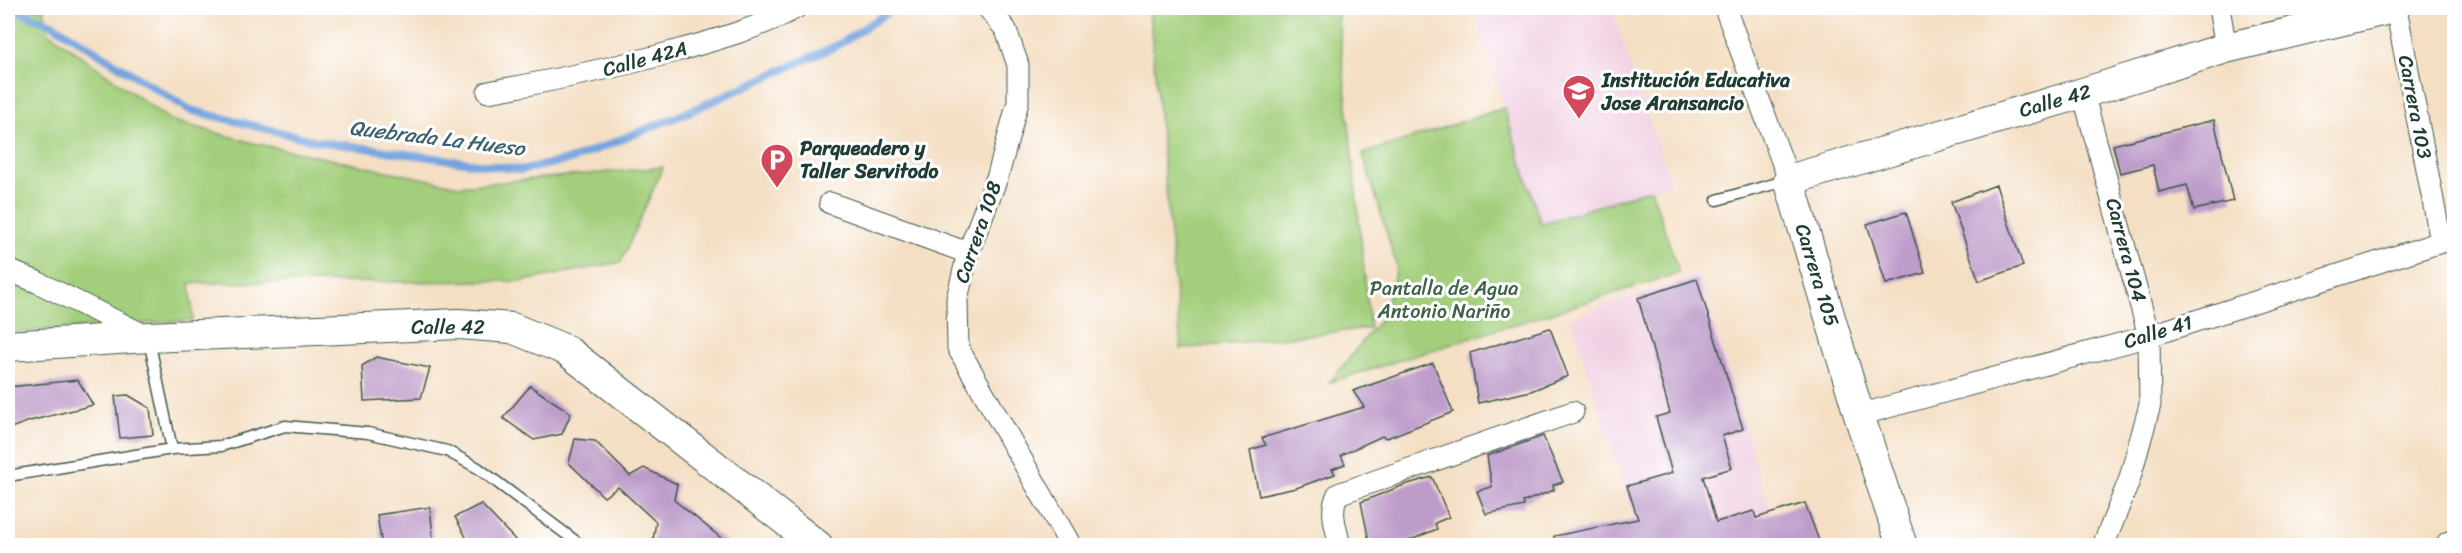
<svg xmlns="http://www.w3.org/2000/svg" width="2462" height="553" viewBox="0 0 2462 553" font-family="Sriracha,sans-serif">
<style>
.built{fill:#f1d0e3}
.green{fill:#a3cf7c;stroke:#618658;stroke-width:1.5}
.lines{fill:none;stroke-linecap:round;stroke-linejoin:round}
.stream{stroke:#74a4de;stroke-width:8}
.building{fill:#bd9cca}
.lane-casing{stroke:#3f554a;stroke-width:13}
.street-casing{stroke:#3f554a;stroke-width:23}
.secondary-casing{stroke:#3f554a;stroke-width:32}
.lane{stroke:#fff;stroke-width:10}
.street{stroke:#fff;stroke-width:21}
.secondary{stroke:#fff;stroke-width:30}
.labels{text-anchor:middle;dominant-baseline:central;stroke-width:6;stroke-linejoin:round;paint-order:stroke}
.street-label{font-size:20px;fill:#1f3d34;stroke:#fff}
.poi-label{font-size:20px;font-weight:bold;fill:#1f3d34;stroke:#fff;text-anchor:start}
.park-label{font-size:20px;fill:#406246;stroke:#fff}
.water-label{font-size:21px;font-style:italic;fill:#3d6170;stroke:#fff}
</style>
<rect width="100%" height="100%" fill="#fff"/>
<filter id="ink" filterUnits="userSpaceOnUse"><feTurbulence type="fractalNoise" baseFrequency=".0167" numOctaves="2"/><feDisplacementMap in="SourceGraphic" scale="12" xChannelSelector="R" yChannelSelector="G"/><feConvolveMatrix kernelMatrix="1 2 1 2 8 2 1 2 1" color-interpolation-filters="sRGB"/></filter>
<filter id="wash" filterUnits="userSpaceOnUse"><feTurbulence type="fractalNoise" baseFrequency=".008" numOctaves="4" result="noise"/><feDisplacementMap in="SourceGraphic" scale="24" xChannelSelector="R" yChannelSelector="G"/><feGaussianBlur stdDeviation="1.35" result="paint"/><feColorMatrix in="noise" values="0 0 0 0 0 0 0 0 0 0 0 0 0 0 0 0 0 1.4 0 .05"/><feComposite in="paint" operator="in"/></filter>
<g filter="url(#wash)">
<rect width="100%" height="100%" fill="#f4dfc4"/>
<!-- built -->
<path class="built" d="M1512,8H1611L1671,183L1541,224L1475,13Z
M1699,274L1780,545H1642L1571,318Z"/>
<!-- green -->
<path class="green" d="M8,8H44L48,32L170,120L253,143L459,186L663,167L621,262L523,281L190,283L193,320L8,333Z
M1149,8H1337L1370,328L1181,349Z
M1504,108L1541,224L1651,189L1679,273L1330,382L1382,317L1397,267L1363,154Z"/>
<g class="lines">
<!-- stream -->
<path class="stream" d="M8,15L18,11L52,24L190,110L316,141L521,170L573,159L686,113L838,45L894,8"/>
</g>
<g id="blocks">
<!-- building -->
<path class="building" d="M2214,120L2233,201L2194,210L2187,185L2159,192L2153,165L2120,173L2113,145Z
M1996,185L2023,266L1979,281L1951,202Z
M1906,212L1925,273L1886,284L1867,224Z
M1697,279L1743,429L1722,436L1732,468L1703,477L1716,522L1754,511L1756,518L1805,503L1821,546H1555L1554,536L1638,519L1627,486L1672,473L1656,417L1670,413L1638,298Z
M1550,328L1568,376L1531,391L1478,403L1470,353Z
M376,357L430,368L421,398L364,401L362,366Z
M1433,363L1453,412L1387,438L1382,436L1341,455L1345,464L1332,469L1335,474L1296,488L1259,496L1250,450L1266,445L1262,438L1364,407L1353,391Z
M78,380L93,405L30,421L8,429V387Z
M530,386L571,413L562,434L534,440L503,418Z
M128,395L150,408L153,435L120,438L115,396Z
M1543,436L1563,482L1553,485L1554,490L1523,502L1524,506L1486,514L1477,491L1492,487L1487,456Z
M575,439L595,441L630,476L644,468L677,484L674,500L731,546H652L656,522L618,487L604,497L569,463Z
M1432,477L1449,517L1435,523L1437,529L1408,541L1391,546H1370L1361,502L1404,485Z
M481,504L521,546H471L455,517Z
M430,507L434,546H382L377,515Z"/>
</g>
</g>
<g filter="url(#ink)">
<use href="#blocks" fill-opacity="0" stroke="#3f554a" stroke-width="1.5"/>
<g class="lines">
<!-- lane casing -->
<g class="lane-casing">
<path id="lane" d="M1717,200L1788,180
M149,340L172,449L221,446L285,426L368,433L447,451L478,468L582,546
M8,476L172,449"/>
</g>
<!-- street casing -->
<g class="street-casing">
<path id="street" d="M988,8L1006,30L1018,65V102L998,175L968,253L957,299L958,348L1071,546
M1725,8L1789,180
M2219,8L2226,48
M2396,8L2441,242
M488,92C551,81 614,68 676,51C716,40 759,28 796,8
M2083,93L2149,336L2150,405L2129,481L2103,546
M830,203L968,253
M8,270L37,282L146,336
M1859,415L2149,336L2441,242L2454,241
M1340,546C1336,527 1329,511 1338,494L1573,412"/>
</g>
<!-- secondary casing -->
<g class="secondary-casing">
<path id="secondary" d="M8,346L149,337L459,324L512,328L566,350L818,546
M1902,546L1859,415L1789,180L2083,93L2226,48L2394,8
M2451,546L2454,545"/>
</g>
<!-- lane -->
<use href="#lane" class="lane"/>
<!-- street -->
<use href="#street" class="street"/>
<!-- secondary -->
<use href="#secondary" class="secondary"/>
</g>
</g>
<!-- icons -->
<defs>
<g id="school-pin" transform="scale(1.725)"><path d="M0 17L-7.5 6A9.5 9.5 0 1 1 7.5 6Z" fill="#d1495b" stroke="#fff"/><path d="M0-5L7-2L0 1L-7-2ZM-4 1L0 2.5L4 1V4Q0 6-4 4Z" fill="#fff"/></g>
<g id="parking-pin" transform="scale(1.725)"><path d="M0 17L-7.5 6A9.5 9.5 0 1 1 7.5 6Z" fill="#d1495b" stroke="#fff"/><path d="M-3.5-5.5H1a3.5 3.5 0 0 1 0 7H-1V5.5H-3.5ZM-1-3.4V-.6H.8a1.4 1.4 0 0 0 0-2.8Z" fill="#fff"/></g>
</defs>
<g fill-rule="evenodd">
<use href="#school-pin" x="1579" y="91"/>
<use href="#parking-pin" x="777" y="160"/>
</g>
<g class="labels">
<!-- street labels -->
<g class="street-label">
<text transform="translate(645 59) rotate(-15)">Calle 42A</text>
<text transform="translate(2055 101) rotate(-16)">Calle 42</text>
<text transform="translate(2415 107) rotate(79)">Carrera 103</text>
<text transform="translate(978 232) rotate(-71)">Carrera 108</text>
<text transform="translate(2126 250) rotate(75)">Carrera 104</text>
<text transform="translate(1817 275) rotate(73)">Carrera 105</text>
<text x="448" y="327">Calle 42</text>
<text transform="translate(2158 332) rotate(-17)">Calle 41</text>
</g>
<!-- poi labels -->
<g class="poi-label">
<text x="1602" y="80">Institución Educativa<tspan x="1602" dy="23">Jose Aransancio</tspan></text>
<text x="800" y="148">Parqueadero y<tspan x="800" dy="23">Taller Servitodo</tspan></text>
</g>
<!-- park labels -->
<g class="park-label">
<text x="1444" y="288">Pantalla de Agua<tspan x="1444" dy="23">Antonio Nariño</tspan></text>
</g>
<!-- water labels -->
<g class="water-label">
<text transform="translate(437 138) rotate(7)">Quebrada La Hueso</text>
</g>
</g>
<!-- margin -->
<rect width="2462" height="553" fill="none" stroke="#fff" stroke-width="30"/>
</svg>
